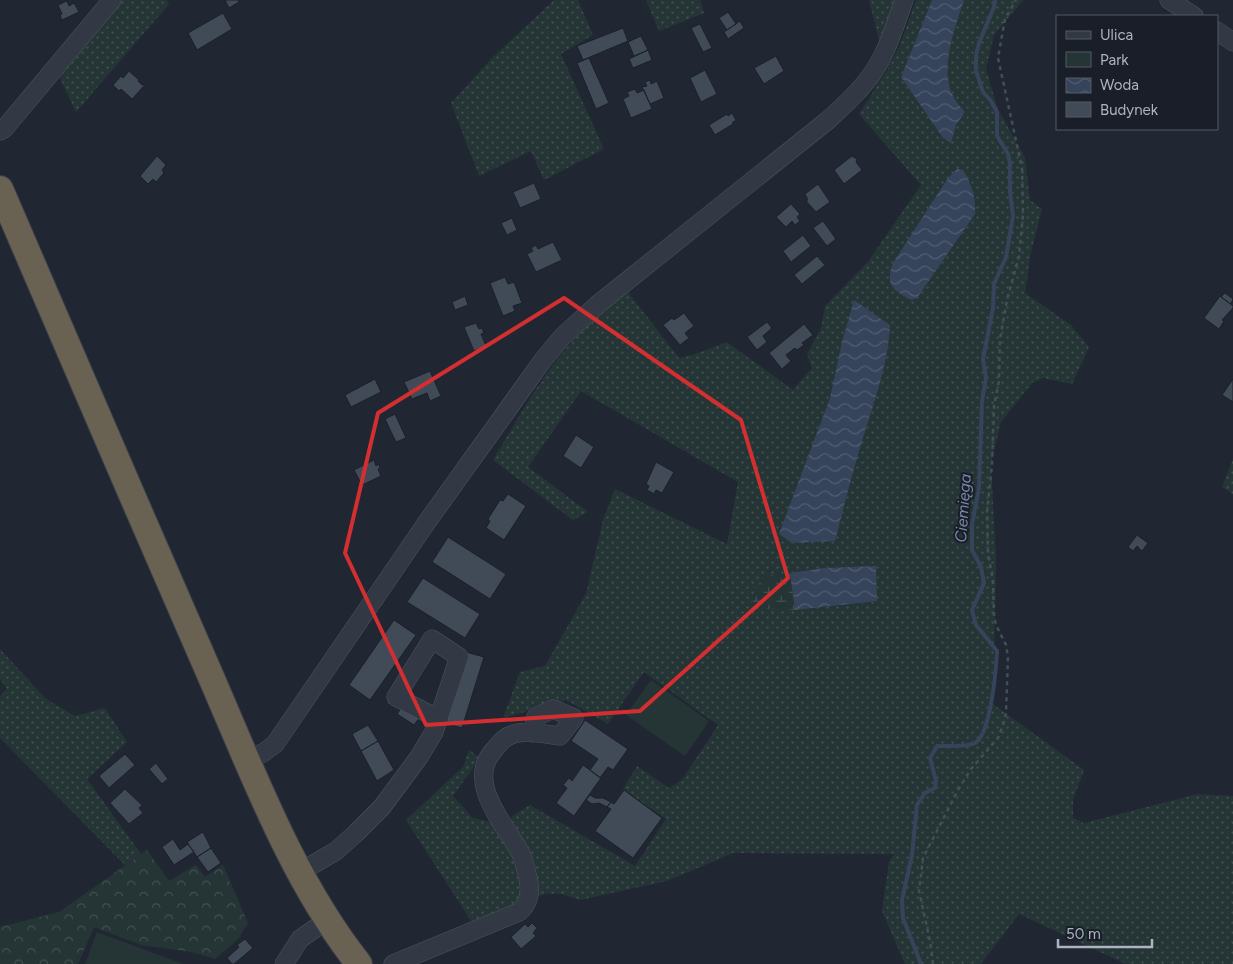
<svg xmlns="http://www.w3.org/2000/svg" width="1233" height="964" viewBox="0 0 1233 964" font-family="Figtree,sans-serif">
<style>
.green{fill:url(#green-dots);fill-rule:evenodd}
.forest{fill:url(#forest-crowns)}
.wetland{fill:url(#wetland-marsh)}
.pitch{fill:#253536}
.water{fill:url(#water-waves)}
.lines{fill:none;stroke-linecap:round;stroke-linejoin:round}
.stream{stroke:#36445b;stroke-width:4}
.building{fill:#414a57;stroke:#1b202a}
.minor-casing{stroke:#4e545f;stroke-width:19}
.highway-casing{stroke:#3b414b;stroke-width:28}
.path{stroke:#415054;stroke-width:2.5;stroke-dasharray:4 4;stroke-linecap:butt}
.minor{stroke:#333944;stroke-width:18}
.highway{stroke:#696151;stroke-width:26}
.marked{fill:none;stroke:#d42f30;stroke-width:4;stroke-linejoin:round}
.labels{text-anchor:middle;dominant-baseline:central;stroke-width:4;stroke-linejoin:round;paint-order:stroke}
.water-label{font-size:16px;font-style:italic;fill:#778aa8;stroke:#191e28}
</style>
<defs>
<pattern id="green-dots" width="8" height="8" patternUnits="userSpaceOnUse" patternTransform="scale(1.25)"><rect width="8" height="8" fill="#253536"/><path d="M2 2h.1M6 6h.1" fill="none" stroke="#425051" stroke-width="1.8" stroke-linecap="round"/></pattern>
<pattern id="forest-crowns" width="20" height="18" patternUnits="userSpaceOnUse" patternTransform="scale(1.25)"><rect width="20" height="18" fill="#253536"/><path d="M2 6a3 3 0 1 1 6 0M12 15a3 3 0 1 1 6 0" fill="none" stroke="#425051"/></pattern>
<pattern id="wetland-marsh" width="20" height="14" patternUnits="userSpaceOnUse" patternTransform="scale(1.25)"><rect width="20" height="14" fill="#253536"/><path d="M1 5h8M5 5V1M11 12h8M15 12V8" fill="none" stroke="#425051"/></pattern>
<pattern id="water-waves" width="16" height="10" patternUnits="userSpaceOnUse" patternTransform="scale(1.25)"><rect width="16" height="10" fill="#36445b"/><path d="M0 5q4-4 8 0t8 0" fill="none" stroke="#505d71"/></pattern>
</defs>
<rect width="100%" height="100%" fill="#202733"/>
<!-- green -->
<path class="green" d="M116,0H167L169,4L76,112L57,72Z
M554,0H578L593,35L561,54L604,149L544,180L531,151L479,176L451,103L492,58Z
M646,0H700L704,13L659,31Z
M869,0H896L880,43L870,4Z
M916,0H932L901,77L943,138L951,142L956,125L965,112C961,107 956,102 953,96C938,66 955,29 964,0H1023L994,35L986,69L997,107L1025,158L1030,200L1042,209L1031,252L1025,293L1071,325L1089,347L1072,384L1043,378L1032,383L1001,422L991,464L996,560L994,663L990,702L1084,770L1073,800V818L1084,823L1198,794L1233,796V964H1126L1019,914L981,964H905L882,911L889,862L894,854L733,853L667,881L580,900L562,894H544L473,924L406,820L463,767L469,750L480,758L453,796L473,818L500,824L530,805L635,866L666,819L623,789L637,766L669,788L682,780L718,725L644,672L608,724L566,700L561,702L552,720L532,710L503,718L520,672L545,666L586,594L603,520L615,489L727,544L738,482L581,391L528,467L588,512L573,520L493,460C519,417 543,372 578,335C592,319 611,306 628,292L679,358L695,354L727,342L793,390L812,368L807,354L821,329L825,306L867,263L921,185L859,114L887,70L900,45ZM876,566L877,601L795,610L751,605L761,577L825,568Z
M1233,459V494L1222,487Z
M0,649L46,699L75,716L105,708L127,742L87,779L141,854L125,865L0,738V696L7,689L0,679Z"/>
<!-- forest -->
<path class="forest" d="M147,850L169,881L196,865L205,877L223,865L248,923L238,939L215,959L192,952L141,945L94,927L78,964H0V927L59,912Z"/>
<!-- wetland -->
<path class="wetland" d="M876,566L877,601L795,610H777L751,606L761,577L825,568Z"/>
<!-- pitch -->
<path class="pitch" d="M651,680L709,721L685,756L626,715Z
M97,932L183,964H85Z"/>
<!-- water -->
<path class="water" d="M932,0H964C955,29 939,67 953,96C956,102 961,107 965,112L956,125L951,143L943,138L901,77Z
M957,169L963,170C972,184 976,199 975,214L917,298L911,300C892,290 885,284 893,263L948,178Z
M854,300L890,325C888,366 872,408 860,448C851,478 843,510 835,541L792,543L779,534L830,398L842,342Z
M876,566L877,601L795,610L790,573L825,568Z"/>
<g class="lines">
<!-- stream -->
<path class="stream" d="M921,964L903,918L902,900L912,855L917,805L925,793L935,788L936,781L930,758L937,746C946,746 967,747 975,743C991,734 996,669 997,651L976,625L972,610L984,583L981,567L972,550V525L979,488L982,401L986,378L983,359L993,308L994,284L1006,257L1013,216L1010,192V163L1008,154L997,136V112L991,101L983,92L976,71V56L979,43L994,7L995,0"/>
</g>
<!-- building -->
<path class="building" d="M225,0H238L239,2L229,8Z
M67,1L69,6L74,3L79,12L62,20L60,15L62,14L58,5Z
M728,12L736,24L727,30L719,18Z
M223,13L232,29L197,50L188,33Z
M740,21L744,28L728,39L724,32Z
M700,24L712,48L703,52L691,28Z
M623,28L628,41L583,60L577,46Z
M641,36L648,50L634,56L628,42Z
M648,50L652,60L633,68L629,59Z
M776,56L784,71L764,84L754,68Z
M589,58L609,103L596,109L577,63Z
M705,70L717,94L701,102L690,78Z
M129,71L139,80L138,81L142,85H145L132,99L121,89L119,91L113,85L121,76L123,78Z
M650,80L651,84L657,81L664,98L650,104L642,87L647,86L645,82Z
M635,89L637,93L644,90L652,109L631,118L623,99L629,96L627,92Z
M732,113L736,120L732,123L733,124L715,135L709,125L727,114L728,116Z
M157,156L166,165L162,170L164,173L156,182L153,179L148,184L140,176Z
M852,156L857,159L856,162L862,170L844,184L834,170Z
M534,183L541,199L520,208L513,192Z
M818,184L830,202L816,212L806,201L808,200L805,194Z
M791,204L800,214L797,217L800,221L795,225L792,221L786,227L776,217Z
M512,218L517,230L507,235L501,223Z
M823,221L836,239L827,246L813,228Z
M803,235L811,246L791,262L783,251Z
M553,242L562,260L536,272L527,254L533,251L531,248L536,245L538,249Z
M817,256L825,265L802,284L794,275Z
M505,277L508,284L514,282L522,303L513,306L515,311L503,316L490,283Z
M1225,293L1233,299L1231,304L1221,297Z
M465,296L468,305L455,310L452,302Z
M1220,296L1233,306V308L1222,320L1224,321L1219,329L1204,318Z
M684,313L694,326L685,333L689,338L680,345L663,325L672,318L674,320Z
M767,322L772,328L763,336L767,342L757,350L747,337Z
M476,323L479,329L482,328L484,333L481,334L486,346L474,351L464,327Z
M804,324L813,335L802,343L804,345L797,350L795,348L786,355L791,361L782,369L769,353Z
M430,371L441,396L430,401L427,393L412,399L404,382Z
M375,379L381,392L351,407L345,395Z
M1233,379V402L1222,395Z
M395,414L406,438L396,442L385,419Z
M576,435L594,447L581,468L563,456Z
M374,460L376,466L379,464L380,467L378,469L381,476L362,485L354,470Z
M656,462L674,472L662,493L656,490L654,494L647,490L649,486L646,484Z
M508,494L526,506L504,540L486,528L490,521L488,519L500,500L503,501Z
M1137,535L1148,543L1142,551L1137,546L1133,551L1128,547Z
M448,537L506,574L490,599L432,562Z
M423,578L480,614L465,638L407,602Z
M394,620L416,635L370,700L349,685Z
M466,652L484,657L462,728L444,723Z
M402,707L420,717L414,725L397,714Z
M585,720L628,749L613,770L608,767L600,778L590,770L598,759L571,741Z
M368,725L378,741L361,751L352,734Z
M378,741L394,770L377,781L361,751Z
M125,754L135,765L109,788L99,776Z
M156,763L168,779L162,784L149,769Z
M583,765L601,778L574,816L556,803L567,788L563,785L569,778L572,781Z
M125,789L142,805L139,808L143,813L129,824L110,803Z
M624,790L662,818L633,858L595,831L611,809L607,807L611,802L614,804Z
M590,795L595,798H603L611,802L607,807L599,803L592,804L586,800Z
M203,832L211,848L197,857L187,842Z
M173,839L180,850L188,844L194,852L174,865L162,847Z
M211,848L221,863L208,872L197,857Z
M532,923L537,928L533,933L536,936L521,949L511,937L525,924L528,927Z
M245,939L253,948L234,964H232L227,958L239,947L237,945Z"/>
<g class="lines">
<!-- minor casing -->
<g class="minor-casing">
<path id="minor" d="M1169,0L1194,16
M1217,31L1233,42
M0,131L4,129L112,0
M247,759L263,753L275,744L427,522L543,360L562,337L597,305L827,121C840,109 854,97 865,83C885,60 894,28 904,0
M299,871L307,868L336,851L355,834L382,807L419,757L434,732L459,657L432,639L396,697L439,719
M284,964L300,939L327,920
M393,964L519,912C531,902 531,888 527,874C525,867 524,859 520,852C504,823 465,782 494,750C497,747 500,742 504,739C519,727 543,734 560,736L574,718L553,709L536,717L533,733"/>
</g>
<!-- highway casing -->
<g class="highway-casing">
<path id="highway" d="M0,189C69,349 138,510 208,670C251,768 292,880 359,964"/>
</g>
<!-- path -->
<path class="path" d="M933,964L930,941L919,891L923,858L958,790L971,769L998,738L1003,725L1006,713L1008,657L1006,645L996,625L994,616L993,580L988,554L987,512L992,465L994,406L999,381L1000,339L1007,300L1019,256L1023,215L1022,168L998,58L1005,19L1016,0"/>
<!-- minor -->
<use href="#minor" class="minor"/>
<!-- highway -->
<use href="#highway" class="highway"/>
</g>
<!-- marked area -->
<path class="marked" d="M564,298L741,420L788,578L640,711L426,725L345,553L378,413Z"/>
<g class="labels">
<!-- water labels -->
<g class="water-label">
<text transform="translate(963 508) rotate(-86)">Ciemięga</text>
</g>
</g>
<!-- legend -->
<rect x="1056" y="15" width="162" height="115" fill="#191e28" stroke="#545a65"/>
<rect x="1066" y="31" width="25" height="8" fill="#333944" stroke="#545a65"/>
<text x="1100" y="40" font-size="15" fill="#adb4c1">Ulica</text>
<rect x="1066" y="52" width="25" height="15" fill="#253536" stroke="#545a65"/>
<text x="1100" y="65" font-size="15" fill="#adb4c1">Park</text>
<rect x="1066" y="78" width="25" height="15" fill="url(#water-waves)" stroke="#545a65"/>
<text x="1100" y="90" font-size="15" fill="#adb4c1">Woda</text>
<rect x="1066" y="102" width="25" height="15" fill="#414a57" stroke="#545a65"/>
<text x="1100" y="115" font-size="15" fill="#adb4c1">Budynek</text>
<!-- scale -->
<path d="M1058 939v8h94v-8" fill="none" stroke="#adb4c1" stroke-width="2.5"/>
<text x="1066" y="939" font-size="15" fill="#adb4c1" stroke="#191e28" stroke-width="4" paint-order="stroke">50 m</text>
</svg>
